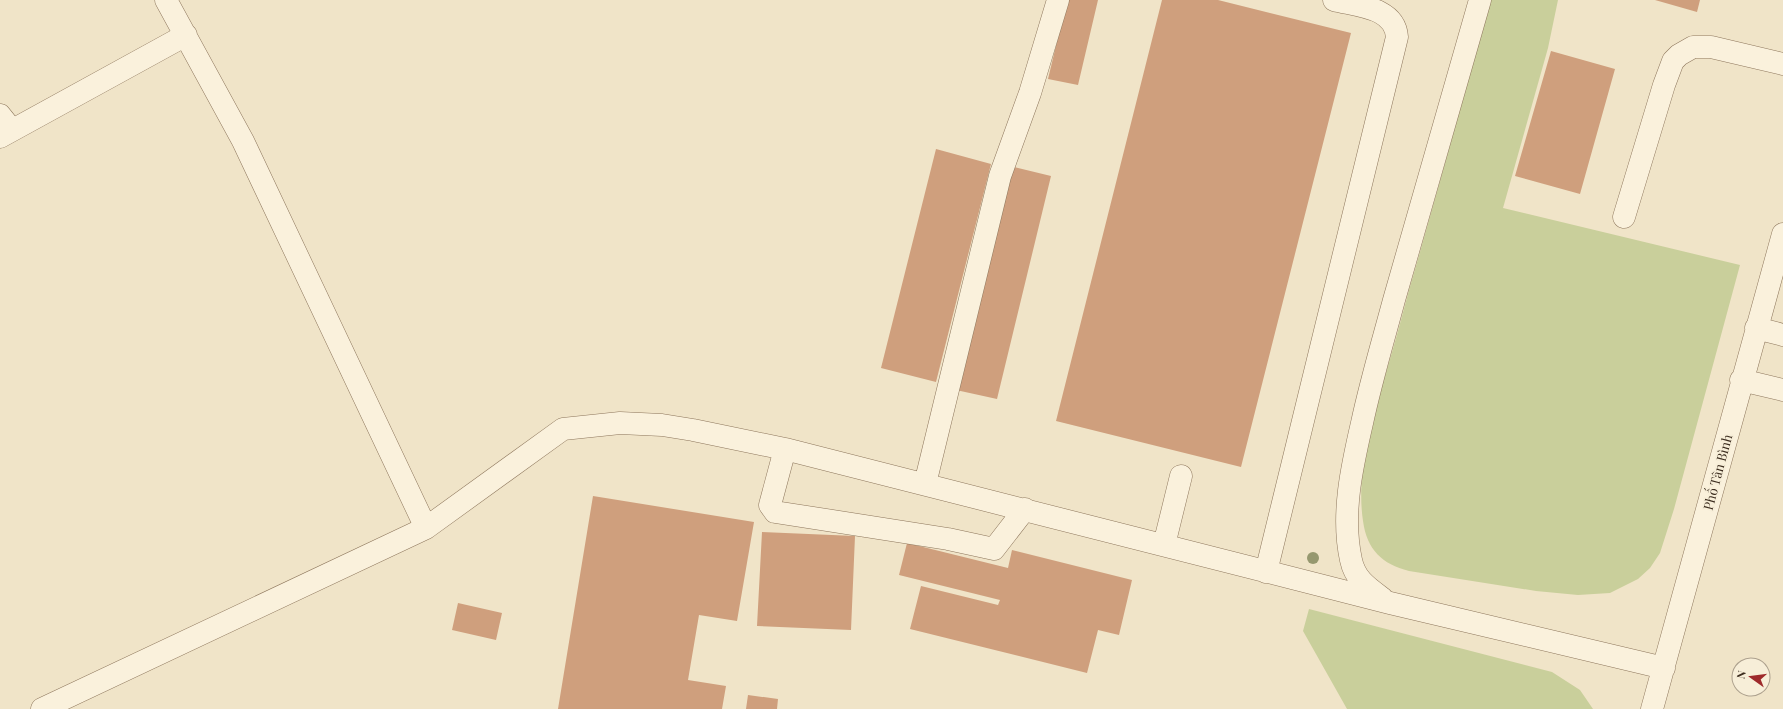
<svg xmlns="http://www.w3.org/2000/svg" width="1783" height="709" viewBox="0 0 1783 709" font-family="'Playfair Display',serif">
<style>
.green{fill:#c9cf9b}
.building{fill:#cf9f7d}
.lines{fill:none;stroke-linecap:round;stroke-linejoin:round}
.minor-casing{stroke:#8d765c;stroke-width:23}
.minor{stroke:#faf1dc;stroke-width:22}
.tree{fill:#96986f}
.labels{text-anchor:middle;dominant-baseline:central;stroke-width:3.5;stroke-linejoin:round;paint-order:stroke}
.street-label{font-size:13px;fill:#3d2e20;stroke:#f7eed8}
</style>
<rect width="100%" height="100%" fill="#f0e4c8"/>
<!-- green -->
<path class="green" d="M1490,0H1558L1548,48L1503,208L1740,265L1674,509L1660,553L1650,568L1638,579L1610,593L1578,595L1536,591L1409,571C1382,564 1367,550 1363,521C1356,474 1371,424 1384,379C1393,350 1401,320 1409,290C1437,194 1463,97 1490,0Z
M1309,609L1552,672L1580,690L1593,709H1347L1303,631Z"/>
<!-- building -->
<path class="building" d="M1067,0H1098L1078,85L1048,79Z
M1162,0H1218L1351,33L1241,467L1056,421Z
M1655,0H1700L1697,12Z
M1551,51L1615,69L1580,194L1515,176Z
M936,149L991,164L936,382L881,368Z
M1010,166L1051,176L997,399L956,390Z
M593,496L754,522L737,621L699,615L688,680L726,686L722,709H558Z
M762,532L855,536L851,630L757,626Z
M907,543L1008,568L1012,550L1132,580L1119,635L1098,630L1087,673L910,629L921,586L998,605L1000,600L899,575Z
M458,603L502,613L496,640L452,630Z
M748,695L778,699L777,709H746Z"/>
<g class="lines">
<!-- minor casing -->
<g class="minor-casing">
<path id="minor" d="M166,0L243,141L426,528
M0,115L12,130
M0,137L186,35
M1624,217L1664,85L1673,61L1679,55L1693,47H1711L1783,64
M1756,328L1783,335
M1741,380L1783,390
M785,449L770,505L775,512L948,539L994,549L1025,509
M925,484L1000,176L1030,93L1058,0
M1164,545L1181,476
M1266,572L1397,37C1395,7 1357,6 1334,0
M1382,598C1367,587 1355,579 1351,560C1341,515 1352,466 1362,423C1371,381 1383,341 1394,300C1422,200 1451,100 1480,0
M42,709L426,528L563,429L620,423L662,425L693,430L785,449L1390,603L1664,668
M1652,709L1783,234"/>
</g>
<!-- minor -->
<use href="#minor" class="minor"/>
</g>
<!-- trees -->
<circle class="tree" cx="1313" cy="558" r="6"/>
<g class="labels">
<!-- street labels -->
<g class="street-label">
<text transform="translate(1717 472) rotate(-75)">Phố Tân Bình</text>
</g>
</g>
<!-- north arrow -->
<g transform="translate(1751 677) rotate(284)"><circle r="19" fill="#f7eed8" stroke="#ada18e"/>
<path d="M0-3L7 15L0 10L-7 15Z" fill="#9e2a2b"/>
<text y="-6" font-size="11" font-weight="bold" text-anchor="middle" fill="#3d2e20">N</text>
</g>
</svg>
